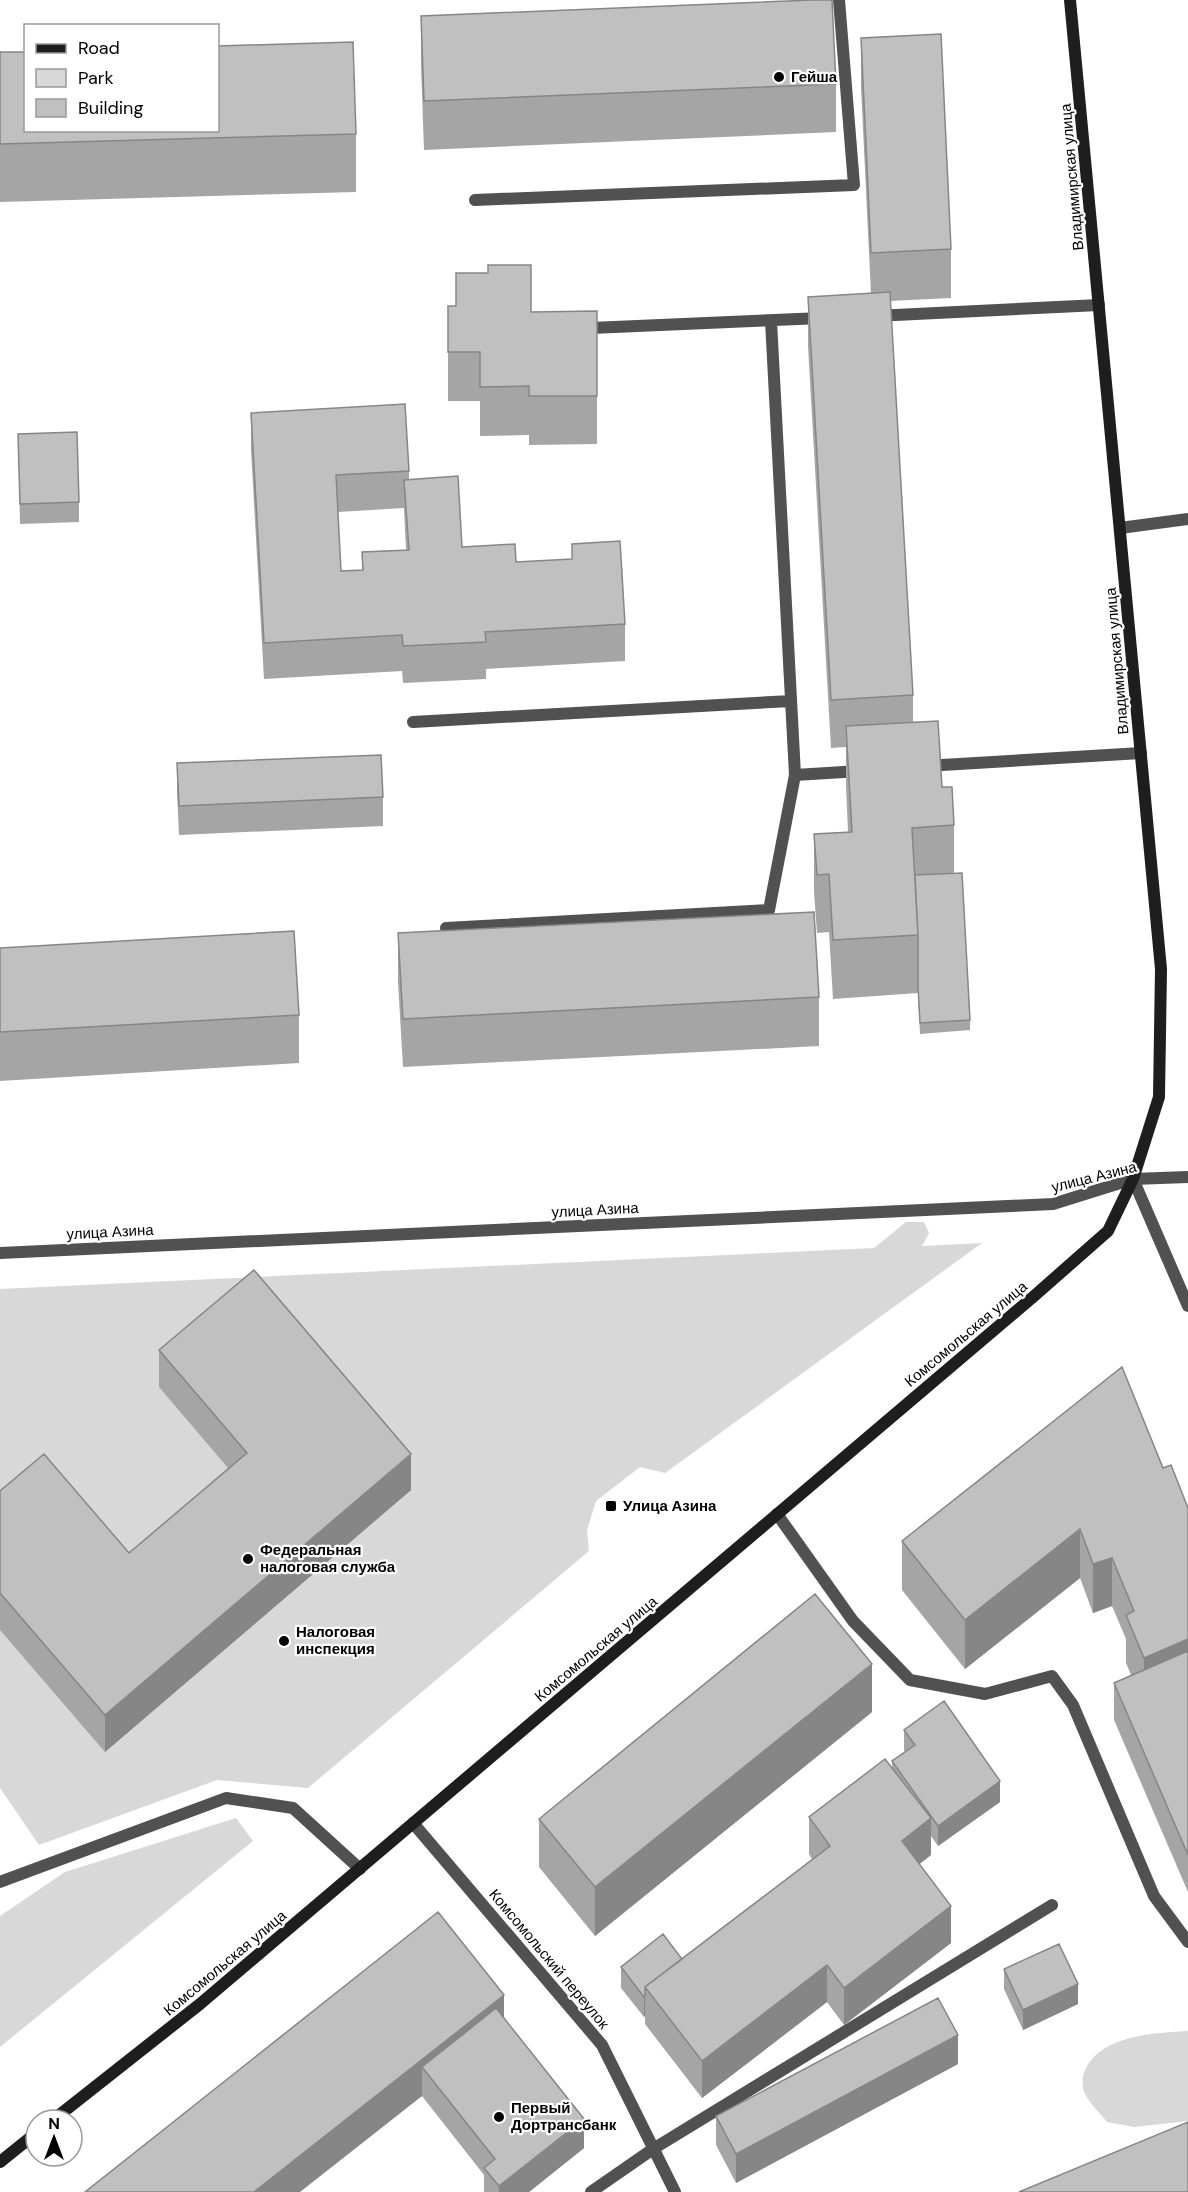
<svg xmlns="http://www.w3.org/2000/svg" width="1188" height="2192" viewBox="0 0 1188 2192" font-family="'DM Sans',sans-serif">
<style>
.green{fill:#d8d8d8}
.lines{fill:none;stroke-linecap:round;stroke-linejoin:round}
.service{stroke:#515151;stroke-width:12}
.minor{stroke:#515151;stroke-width:12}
.secondary{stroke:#1e1e1e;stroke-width:12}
.wall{fill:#a5a5a5;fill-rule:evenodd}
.shaded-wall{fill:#868686}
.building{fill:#c0c0c0;stroke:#868686;stroke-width:1.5}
.poi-dot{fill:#000;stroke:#fff;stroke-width:2}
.labels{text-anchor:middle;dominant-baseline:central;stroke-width:4.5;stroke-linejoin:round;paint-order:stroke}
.poi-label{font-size:15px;font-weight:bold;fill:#000;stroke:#fff;text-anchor:start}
.street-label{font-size:15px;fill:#000;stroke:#fff}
</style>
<rect width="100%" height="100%" fill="#fff"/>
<!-- green -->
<path class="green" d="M906,1222H924L929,1233L922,1246L982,1243L665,1473L640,1467L596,1501L587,1530L589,1551L308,1788L217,1780L39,1845L0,1788V1289L874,1248Z
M236,1818L253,1841L0,2047V1916L65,1872Z
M1188,2031V2121L1134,2127L1107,2122C1100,2113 1089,2103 1084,2092C1082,2086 1082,2076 1085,2070C1101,2035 1154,2033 1188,2031Z"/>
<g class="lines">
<!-- service -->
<path class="service" d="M475,200L854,185L839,0
M875,316L1099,305
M771,321L795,775L860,771
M591,328L822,318
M1120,528L1188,519
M413,722L791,701
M925,766L1141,753
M446,928L769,910L795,775
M777,1514L853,1621L910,1680L985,1694L1052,1676L1073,1705L1154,1896L1188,1942
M0,1882L226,1798L293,1808L360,1869
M591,2192L653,2149L1052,1905"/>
<!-- minor -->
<path class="minor" d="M1133,1179L1188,1306
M0,1253L1053,1204L1133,1179L1188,1177
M413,1823L602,2045L675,2192"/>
<!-- secondary -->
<path class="secondary" d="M53,2120L200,2004L1033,1297L1108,1231L1133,1179L1159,1097L1161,969L1070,0
M0,2162L36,2133"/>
</g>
<!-- wall -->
<path class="wall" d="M421,16L836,84V132L424,150L421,65Z
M861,38L951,249V298L890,301L913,695V722L942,787L954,825V873L970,1020V1030L920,1034L918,993L833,999L829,932L817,933L814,892V834L848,832L846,785V747L831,748L808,346V297L871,294L861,87Z
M0,52L356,134V192L0,202Z
M448,306L531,312L597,311V444L529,445V435L480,436V401H448Z
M251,413L409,471V479L462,547L516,562L572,559V544L625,624V661L486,669V679L403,683L402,671L264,679L251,450ZM404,508L406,550L362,552V570L341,571L338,512Z
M18,434L79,502V522L20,524Z
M177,763L383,797V826L179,835L177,792Z
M398,933L819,997V1046L403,1067L398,982Z
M0,948L299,1015V1063L0,1081Z
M159,1350L411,1490L105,1752L0,1630V1491L129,1553L228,1468L159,1387Z
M1163,1468L1188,1508V1892L1114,1720V1683L1131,1675L1126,1663V1639L1112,1606L1093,1613L1080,1578L965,1669L902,1590V1541Z
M872,1712L595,1936L539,1867V1819Z
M904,1730L1000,1802L938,1846L931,1836V1855L919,1864L951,1943L844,2025L827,2002L702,2098L645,2024V2016L644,2017L621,1988V1967L682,1959L812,1859L809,1854V1817L892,1768V1761L905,1752L904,1750Z
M1004,1969L1078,2004L1023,2030L1004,1989Z
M504,2017L584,2148L529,2192H484V2175L422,2096L85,2192Z
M958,2064L736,2183L716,2145V2116Z"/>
<!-- shaded-wall -->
<path class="shaded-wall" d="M411,1454V1490L105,1752V1715Z
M1080,1529V1578L965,1669V1620Z
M1112,1558V1606L1093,1613V1564Z
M1188,1639V1688L1144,1706V1658Z
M872,1664V1712L595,1936V1887Z
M1000,1781V1802L938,1846V1826Z
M931,1818V1855L902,1878V1841Z
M951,1906V1943L844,2025V1988Z
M827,1965V2002L702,2098V2061Z
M1078,1984V2004L1023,2030V2010Z
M504,1995V2031L422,2067V2096L300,2192H254Z
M645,1996V2016L644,2017V1997Z
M958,2035V2064L736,2183V2154Z
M584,2119V2148L529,2192H499V2186Z"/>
<!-- building -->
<path class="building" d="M812,0H832L836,84L424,101L421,16Z
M941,34L951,249L871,253L861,38Z
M353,42L356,134L0,144V52H26V130H218V46Z
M488,265H531V312L597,311V396H529V386L480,387V352H448V306H456V273H488Z
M890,292L913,695L831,700L808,297Z
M405,404L409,471L336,475L341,571L363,570L362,552L409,550L404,480L458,476L462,547L515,544L516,562L572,559V544L620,541L625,624L485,632L486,642L403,646L402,635L264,643L251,413Z
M77,432L79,502L20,504L18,434Z
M938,721L942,787H952L954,825L912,828L918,935L833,940L829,874L817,875L814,834L852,832L846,726Z
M381,755L383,797L179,806L177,763Z
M962,873L970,1020L920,1023L918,986V935L915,875Z
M814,912L819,997L403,1019L398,933Z
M294,931L299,1015L0,1032V948Z
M254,1270L411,1454L105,1715L0,1593V1491L44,1454L129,1553L247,1453L159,1350Z
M1122,1367L1163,1468L1171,1465L1188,1508V1639L1144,1658L1126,1615L1134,1611L1112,1558L1093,1564L1080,1529L965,1620L902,1541Z
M815,1594L872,1664L595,1887L539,1819Z
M1188,1651V1855L1114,1683Z
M944,1701L1000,1781L938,1826L892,1761L915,1745L904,1730Z
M885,1759L931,1818L902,1841L951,1906L844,1988L827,1965L702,2061L645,1987L830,1846L809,1817Z
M438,1912L504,1995L254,2192H85Z
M663,1934L682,1959L645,1987V1996L644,1997L621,1967Z
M1059,1944L1078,1984L1023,2010L1004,1969Z
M938,1998L958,2035L736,2154L716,2116Z
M496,2008L584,2119L499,2186L484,2168L495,2159L422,2067Z
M1188,2122V2192H1019Z"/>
<!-- markers -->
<g class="poi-dot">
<circle cx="779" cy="77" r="6"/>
<rect x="605" y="1500" width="12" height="12" rx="3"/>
<circle cx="248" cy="1559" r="6"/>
<circle cx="284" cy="1641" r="6"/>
<circle cx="499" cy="2117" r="6"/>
</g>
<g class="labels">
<!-- poi labels -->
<g class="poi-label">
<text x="791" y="77">Гейша</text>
<text x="623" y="1506">Улица Азина</text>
<text x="260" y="1550">Федеральная<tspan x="260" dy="17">налоговая служба</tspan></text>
<text x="296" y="1632">Налоговая<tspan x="296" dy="17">инспекция</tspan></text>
<text x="511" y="2108">Первый<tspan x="511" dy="17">Дортрансбанк</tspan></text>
</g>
<!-- street labels -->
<g class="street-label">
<text transform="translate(1072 177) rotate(-95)">Владимирская улица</text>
<text transform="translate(1117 661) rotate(-95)">Владимирская улица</text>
<text transform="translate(1094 1177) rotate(-14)">улица Азина</text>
<text transform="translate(595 1210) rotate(-3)">улица Азина</text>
<text transform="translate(110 1232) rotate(-3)">улица Азина</text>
<text transform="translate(966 1334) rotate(-40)">Комсомольская улица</text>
<text transform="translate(596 1649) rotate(-40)">Комсомольская улица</text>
<text transform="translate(549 1959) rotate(50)">Комсомольский переулок</text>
<text transform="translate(225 1963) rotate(-40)">Комсомольская улица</text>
</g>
</g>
<!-- legend -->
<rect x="24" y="24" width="195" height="108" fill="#ffffff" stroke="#999999" stroke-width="1.5"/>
<rect x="36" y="44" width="30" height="9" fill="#1e1e1e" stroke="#999999" stroke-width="1.5"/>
<text x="78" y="54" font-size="18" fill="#000000">Road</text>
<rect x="36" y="69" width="30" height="18" fill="#d8d8d8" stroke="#999999" stroke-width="1.5"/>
<text x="78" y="84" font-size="18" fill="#000000">Park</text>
<rect x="36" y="99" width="30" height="18" fill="#c0c0c0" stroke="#999999" stroke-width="1.5"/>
<text x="78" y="114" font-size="18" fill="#000000">Building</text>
<!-- north arrow -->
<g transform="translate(54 2138)"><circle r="28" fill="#ffffff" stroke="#999999" stroke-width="1.5"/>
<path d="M0-4.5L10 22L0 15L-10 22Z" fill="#000000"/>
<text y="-9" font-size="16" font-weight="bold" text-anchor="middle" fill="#000000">N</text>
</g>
</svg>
